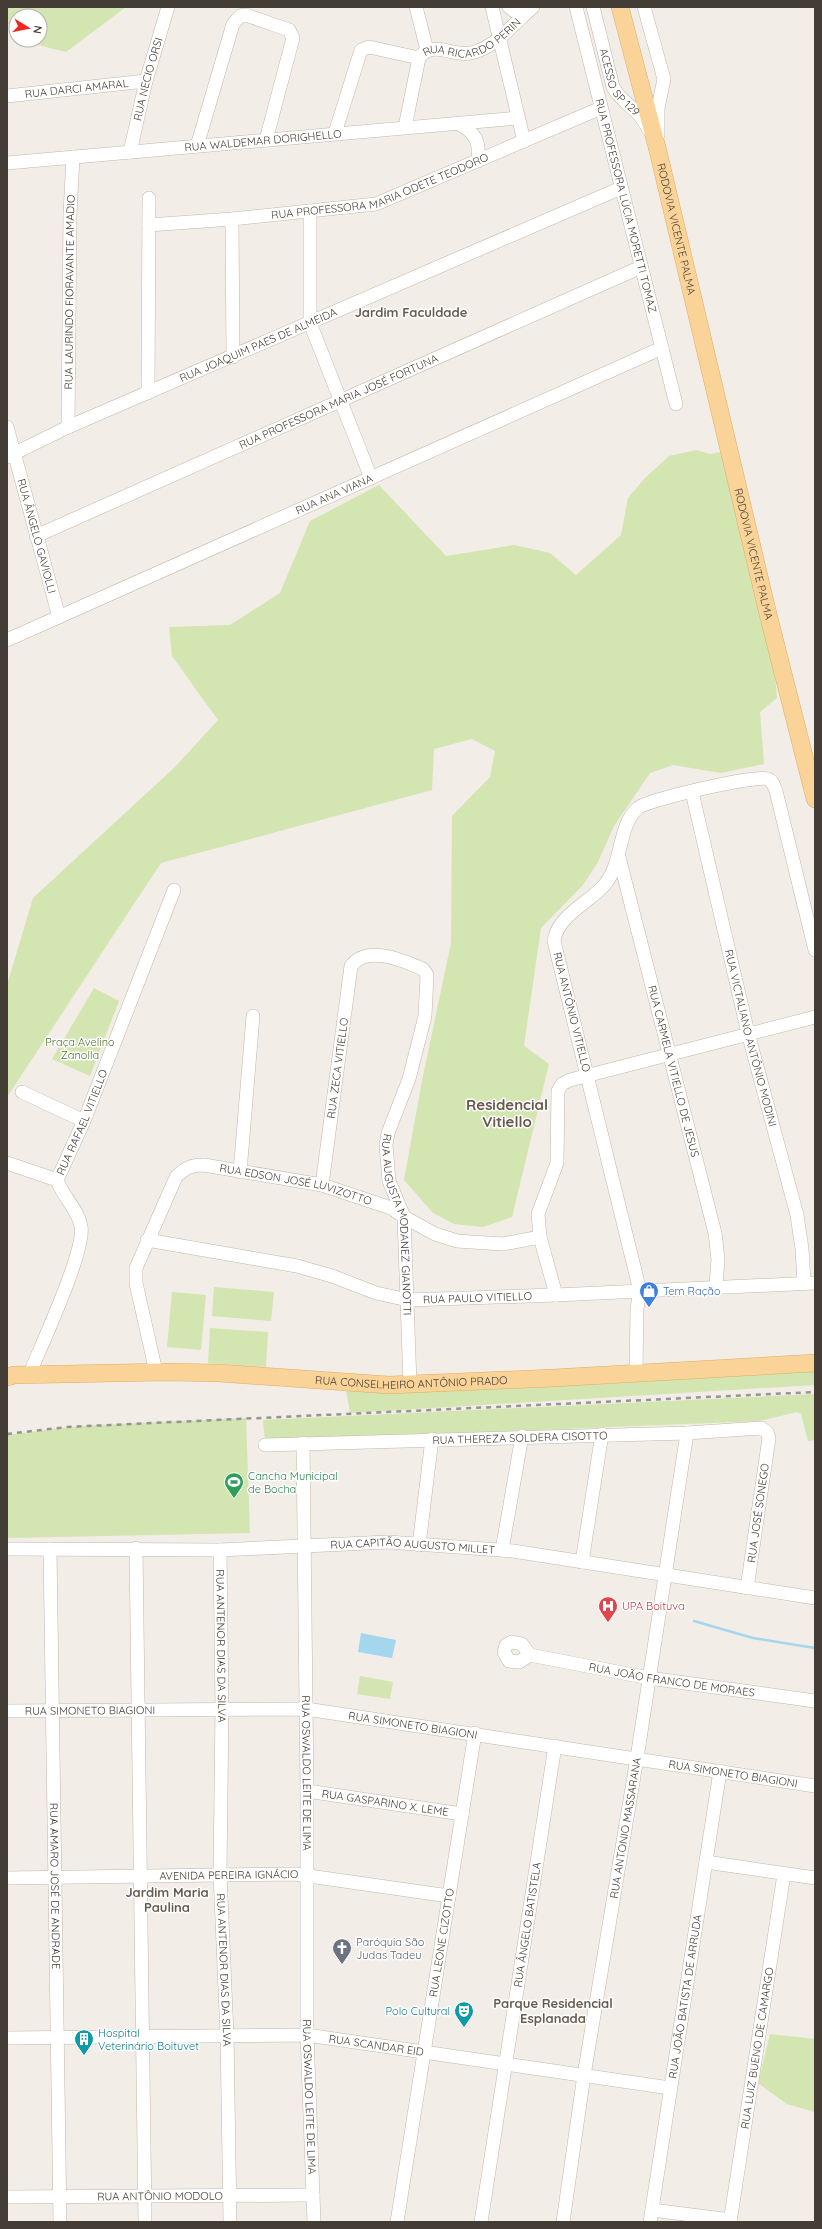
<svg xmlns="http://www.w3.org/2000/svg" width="822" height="2229" viewBox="0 0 822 2229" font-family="Quicksand,sans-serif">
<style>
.green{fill:#d3e5b0}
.water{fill:#a4d7ed}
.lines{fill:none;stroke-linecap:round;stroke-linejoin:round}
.stream{stroke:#a4d7ed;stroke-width:2.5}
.minor-casing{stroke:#c0b7ac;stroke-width:14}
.major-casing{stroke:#dead68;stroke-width:18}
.minor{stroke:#fff;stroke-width:13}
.major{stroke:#f9d397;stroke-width:17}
.rail{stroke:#959595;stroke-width:2.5;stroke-dasharray:5 5;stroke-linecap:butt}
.labels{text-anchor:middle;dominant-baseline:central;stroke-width:3;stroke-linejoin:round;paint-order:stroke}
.street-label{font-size:11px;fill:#443d35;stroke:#fff}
.park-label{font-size:11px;fill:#4f732c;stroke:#fff}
.shop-label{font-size:11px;fill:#366cbe;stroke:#fff;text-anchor:start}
.leisure-label{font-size:11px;fill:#27864d;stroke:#fff;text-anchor:start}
.health-label{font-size:11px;fill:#be3a42;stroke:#fff;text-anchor:start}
.worship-label{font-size:11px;fill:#5b616d;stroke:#fff;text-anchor:start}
.culture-label{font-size:11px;fill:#0d838f;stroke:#fff;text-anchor:end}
.quarter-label{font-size:13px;font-weight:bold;fill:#675a4d;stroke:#fff}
.district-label{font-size:15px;font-weight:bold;fill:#675a4d;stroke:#fff}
</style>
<rect width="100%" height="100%" fill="#f2ede6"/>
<!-- green -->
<path class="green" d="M7,7H126L66,52L30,43L27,40H40V16H16V30L7,23Z
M696,450L710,454L721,452L775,675L777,698L760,712L764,764L721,773L673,765L650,773L614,826L598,862L583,885L541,928L524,1046L549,1064L512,1217L483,1227L454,1224L433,1213L404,1180L422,1081L451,943L452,816L490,777L495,751L472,739L434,749L432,790L161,863L7,1097V985L33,898L175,767L218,720L172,656L169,627L230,625L280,593L310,521L379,485L446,556L514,545L550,553L576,575L621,535L628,498L645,478L669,456Z
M94,988L119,1001L90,1076L52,1059Z
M214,1287L274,1292L271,1321L212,1316Z
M172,1292L206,1295L201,1350L167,1347Z
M210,1328L268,1332L266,1367L208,1363Z
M815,1366V1385L350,1413L346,1390Z
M815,1394V1440L808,1441L801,1414L797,1412L760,1421L265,1441L263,1420Z
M246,1418L250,1533L7,1538V1435L79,1426Z
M360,1676L393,1682L390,1699L357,1694Z
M770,2034L815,2039V2112L787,2104L758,2083Z"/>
<!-- water -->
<path class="water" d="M361,1633L396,1640L392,1658L358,1652Z"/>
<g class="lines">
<!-- stream -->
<path class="stream" d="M694,1621L753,1638L815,1648"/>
<!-- minor casing -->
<g class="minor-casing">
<g id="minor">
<path d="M416,7L427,50"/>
<path d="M492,7L524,141"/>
<path d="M509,7L514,11L531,7"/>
<path id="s1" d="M576,7L676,404"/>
<path id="s2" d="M593,7L613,87C622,104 640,109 648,129"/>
<path d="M644,7L664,79L658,108V135"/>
<path id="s3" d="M7,96L146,81"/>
<path d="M459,124C476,133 480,142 478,161"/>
<path d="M405,127L419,58"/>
<path id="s4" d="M335,133L361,50L369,47L419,58C433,39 453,57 471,53C495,48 515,22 533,7"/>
<path d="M197,146L233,24L240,16L246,15L289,30L293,38L266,140"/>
<path id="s5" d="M130,152L146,81L168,7"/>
<path id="s6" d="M7,163L518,118"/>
<path d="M310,212V323L371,478"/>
<path d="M232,219L233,357"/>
<path id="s7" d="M149,225L232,219L376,204L601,108"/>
<path d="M148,393L149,198"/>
<path id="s8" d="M7,427L59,617"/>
<path id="s9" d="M68,427L70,214L73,157"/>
<path id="s10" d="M7,457L68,427L621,188"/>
<path id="s11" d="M36,536L641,267"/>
<path id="s12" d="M7,640L662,348"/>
<path id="s13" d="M692,792L748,1033L797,1215L802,1249L804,1283"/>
<path id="s14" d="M619,857L715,1233L718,1259L716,1286"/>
<path d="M22,1092L84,1121"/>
<path d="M7,1163L57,1180"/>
<path d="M240,1172L253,1016"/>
<path id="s15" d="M322,1185L351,966C367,944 404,961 423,969L427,975L425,1016L409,1079L388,1133L386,1145L389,1181L404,1217L410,1384"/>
<path id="s16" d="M147,1240L297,1266L332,1276L376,1293L408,1300L556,1295L815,1283"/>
<path d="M556,1295L540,1237L538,1214L557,1163L558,1091L562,1084L570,1080L815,1017"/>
<path id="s17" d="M156,1372L136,1283V1268L176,1177C185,1168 191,1165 204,1165L322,1185L391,1208L404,1217L435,1234L457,1241L503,1244L540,1237"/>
<path d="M636,1373L637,1308L640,1291L554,941C558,914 590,903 606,883C623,861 618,825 638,808C647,800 757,774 768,779C773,781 774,786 776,791L815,950"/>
<path id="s18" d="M29,1375C41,1346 86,1250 81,1226C78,1209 62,1196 57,1180L84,1121L174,890"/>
<path id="s19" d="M303,1443L307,1791V2035L314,2222"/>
<path id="s20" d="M265,1445L687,1433L761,1428L767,1432L769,1438L747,1588"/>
<path d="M419,1545L432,1439"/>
<path d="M136,1548L145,2222"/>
<path id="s21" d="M7,1549L220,1550L388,1542L513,1551L815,1598"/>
<path id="s22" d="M50,1549L60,2222"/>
<path id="s23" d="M220,1550L222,1709L220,1874L227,2035L230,2222"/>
<path d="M502,1550L522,1436"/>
<path d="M582,1562L602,1434"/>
<path d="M512,1642L522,1644L530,1655L519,1662L509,1661L504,1652L506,1645Z"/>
<path id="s24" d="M530,1655L649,1678L815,1701"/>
<path id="s25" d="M7,1711L306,1709L815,1786"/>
<path id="s26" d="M307,1791L462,1814"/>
<path d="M706,1862L815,1878"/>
<path id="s27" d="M7,1878L295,1874L449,1896"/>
<path id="s28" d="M7,2038L307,2035L670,2088"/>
<path id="s29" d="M7,2197L313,2195"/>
<path d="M652,2210L731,2220"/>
<path id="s30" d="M397,2222L475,1733"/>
<path id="s31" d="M481,2222L555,1746"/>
<path id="s32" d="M563,2222L584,2075L637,1758L687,1433"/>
<path id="s33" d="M650,2222L720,1771"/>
<path id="s34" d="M730,2222L784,1874"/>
</g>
</g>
<!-- major casing -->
<g class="major-casing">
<g id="major">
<path id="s35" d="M620,7L658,151L768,614L815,799"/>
<path id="s36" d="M7,1377L14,1375L165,1372L219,1373L389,1385L553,1378L815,1363"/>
</g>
</g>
<!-- minor -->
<use href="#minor" class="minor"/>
<!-- major -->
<use href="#major" class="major"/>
<!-- rail -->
<path class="rail" d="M7,1434L67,1427L815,1392"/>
</g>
<!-- icons -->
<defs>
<g id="shop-pin" transform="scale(1)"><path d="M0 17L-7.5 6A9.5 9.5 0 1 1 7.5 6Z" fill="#3f7fe0" stroke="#fff"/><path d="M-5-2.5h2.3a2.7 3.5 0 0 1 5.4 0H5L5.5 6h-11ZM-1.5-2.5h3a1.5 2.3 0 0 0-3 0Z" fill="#fff"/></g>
<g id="stadium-pin" transform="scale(1)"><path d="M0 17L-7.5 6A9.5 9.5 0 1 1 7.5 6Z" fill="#2e9e5b" stroke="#fff"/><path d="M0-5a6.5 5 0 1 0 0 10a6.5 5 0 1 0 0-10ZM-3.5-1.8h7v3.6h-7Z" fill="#fff"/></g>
<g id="hospital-pin" transform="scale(1)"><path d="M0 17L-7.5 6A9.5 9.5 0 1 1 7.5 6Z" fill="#e0444e" stroke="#fff"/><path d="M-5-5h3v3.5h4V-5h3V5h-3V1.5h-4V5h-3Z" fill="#fff"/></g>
<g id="church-pin" transform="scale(1)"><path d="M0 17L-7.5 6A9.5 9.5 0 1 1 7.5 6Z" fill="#6b7280" stroke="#fff"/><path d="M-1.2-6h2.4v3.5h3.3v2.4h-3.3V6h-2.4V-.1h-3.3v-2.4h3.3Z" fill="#fff"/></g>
<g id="theatre-pin" transform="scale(1)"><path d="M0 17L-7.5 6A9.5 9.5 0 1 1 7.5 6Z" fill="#0f9aa8" stroke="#fff"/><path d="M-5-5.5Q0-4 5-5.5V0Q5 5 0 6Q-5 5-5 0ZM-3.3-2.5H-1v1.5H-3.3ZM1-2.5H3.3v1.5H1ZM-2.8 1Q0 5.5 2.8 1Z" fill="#fff"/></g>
<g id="building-pin" transform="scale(1)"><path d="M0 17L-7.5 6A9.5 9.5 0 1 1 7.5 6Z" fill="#0f9aa8" stroke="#fff"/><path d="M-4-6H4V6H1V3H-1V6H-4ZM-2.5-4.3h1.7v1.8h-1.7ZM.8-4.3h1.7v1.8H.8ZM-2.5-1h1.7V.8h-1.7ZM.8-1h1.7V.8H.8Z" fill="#fff"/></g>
</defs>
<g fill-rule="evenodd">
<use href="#shop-pin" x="649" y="1291"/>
<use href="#stadium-pin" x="234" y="1482"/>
<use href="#hospital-pin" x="608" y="1606"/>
<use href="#church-pin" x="342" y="1948"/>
<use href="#theatre-pin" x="464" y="2011"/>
<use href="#building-pin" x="84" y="2039"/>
</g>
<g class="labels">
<!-- street labels -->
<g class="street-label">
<text stroke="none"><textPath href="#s4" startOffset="207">RUA RICARDO PERIN</textPath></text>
<text stroke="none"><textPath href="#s5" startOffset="75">RUA NECIO ORSI</textPath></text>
<text stroke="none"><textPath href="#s2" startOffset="81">ACESSO SP 129</textPath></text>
<text stroke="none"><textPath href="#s3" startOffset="70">RUA DARCI AMARAL</textPath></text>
<text stroke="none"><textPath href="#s6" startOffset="257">RUA WALDEMAR DORIGHELLO</textPath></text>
<text stroke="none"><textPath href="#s7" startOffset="236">RUA PROFESSORA MARIA ODETE TEODORO</textPath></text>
<text stroke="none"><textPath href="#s1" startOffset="205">RUA PROFESSORA LÚCIA MORETTI TOMAZ</textPath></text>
<text stroke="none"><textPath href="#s35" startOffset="229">RODOVIA VICENTE PALMA</textPath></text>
<text stroke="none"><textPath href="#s9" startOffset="135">RUA LAURINDO FIORAVANTE AMADIO</textPath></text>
<text stroke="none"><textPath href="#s10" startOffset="275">RUA JOAQUIM PAES DE ALMEIDA</textPath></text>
<text stroke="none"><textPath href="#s11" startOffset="331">RUA PROFESSORA MARIA JOSÉ FORTUNA</textPath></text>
<text stroke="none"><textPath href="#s12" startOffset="358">RUA ANA VIANA</textPath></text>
<text stroke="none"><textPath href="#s8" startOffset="113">RUA ÂNGELO GAVIOLLI</textPath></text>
<text stroke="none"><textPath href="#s35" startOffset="563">RODOVIA VICENTE PALMA</textPath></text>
<text transform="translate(572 1012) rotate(76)">RUA ANTÔNIO VITIELLO</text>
<text stroke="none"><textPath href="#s13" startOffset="253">RUA VICTALIANO ANTÔNIO MODINI</textPath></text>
<text stroke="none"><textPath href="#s15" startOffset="118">RUA ZECA VITIELLO</textPath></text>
<text stroke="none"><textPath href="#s14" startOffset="221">RUA CARMELA VITIELLO DE JESUS</textPath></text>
<text stroke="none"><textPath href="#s18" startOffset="274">RUA RAFAEL VITIELLO</textPath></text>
<text stroke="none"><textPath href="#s17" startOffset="331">RUA EDSON JOSÉ LUVIZOTTO</textPath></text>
<text stroke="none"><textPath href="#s15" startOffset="563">RUA AUGUSTA MODANEZ GIANOTTI</textPath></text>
<text stroke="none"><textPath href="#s16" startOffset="338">RUA PAULO VITIELLO</textPath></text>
<text stroke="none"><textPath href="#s36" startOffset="405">RUA CONSELHEIRO ANTÔNIO PRADO</textPath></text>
<text stroke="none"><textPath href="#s20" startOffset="255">RUA THEREZA SOLDERA CISOTTO</textPath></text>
<text transform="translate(758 1513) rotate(-82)">RUA JOSÉ SONEGO</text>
<text stroke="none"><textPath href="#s21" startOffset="406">RUA CAPITÃO AUGUSTO MILLET</textPath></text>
<text stroke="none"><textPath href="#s23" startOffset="96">RUA ANTENOR DIAS DA SILVA</textPath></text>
<text stroke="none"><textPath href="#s24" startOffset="144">RUA JOÃO FRANCO DE MORAES</textPath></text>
<text stroke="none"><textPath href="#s25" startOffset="83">RUA SIMONETO BIAGIONI</textPath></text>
<text stroke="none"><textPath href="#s25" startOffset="407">RUA SIMONETO BIAGIONI</textPath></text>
<text stroke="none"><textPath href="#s19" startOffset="330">RUA OSWALDO LEITE DE LIMA</textPath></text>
<text stroke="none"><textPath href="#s25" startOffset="731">RUA SIMONETO BIAGIONI</textPath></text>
<text stroke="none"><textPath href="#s26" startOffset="79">RUA GASPARINO X. LEME</textPath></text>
<text stroke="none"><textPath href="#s32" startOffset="399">RUA ANTONIO MASSARANA</textPath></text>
<text stroke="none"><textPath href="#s27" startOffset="222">AVENIDA PEREIRA IGNÁCIO</textPath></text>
<text stroke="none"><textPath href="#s22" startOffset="337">RUA AMARO JOSÉ DE ANDRADE</textPath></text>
<text stroke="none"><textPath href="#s31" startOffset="301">RUA ÂNGELO BATISTELA</textPath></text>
<text stroke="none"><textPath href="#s30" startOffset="283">RUA LEONE CIZOTTO</textPath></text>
<text stroke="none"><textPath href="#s23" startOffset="420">RUA ANTENOR DIAS DA SILVA</textPath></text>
<text stroke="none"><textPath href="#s33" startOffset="228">RUA JOÃO BATISTA DE ARRUDA</textPath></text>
<text stroke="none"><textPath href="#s28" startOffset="370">RUA SCANDAR EID</textPath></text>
<text stroke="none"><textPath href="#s34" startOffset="176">RUA LUIZ BUENO DE CAMARGO</textPath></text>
<text stroke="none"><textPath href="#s19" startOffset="654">RUA OSWALDO LEITE DE LIMA</textPath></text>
<text stroke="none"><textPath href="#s29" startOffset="153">RUA ANTÔNIO MODOLO</textPath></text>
</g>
<!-- park labels -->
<g class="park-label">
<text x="80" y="1042">Praça Avelino<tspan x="80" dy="13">Zanolla</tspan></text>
</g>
<!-- shop labels -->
<g class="shop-label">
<text x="663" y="1291">Tem Ração</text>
</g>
<!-- leisure labels -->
<g class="leisure-label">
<text x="248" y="1476">Cancha Municipal<tspan x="248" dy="13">de Bocha</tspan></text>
</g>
<!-- health labels -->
<g class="health-label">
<text x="622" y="1606">UPA Boituva</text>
</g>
<!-- worship labels -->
<g class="worship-label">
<text x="356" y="1942">Paróquia São<tspan x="356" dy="13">Judas Tadeu</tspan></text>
</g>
<!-- culture labels -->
<g class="culture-label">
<text x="450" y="2011">Polo Cultural</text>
<text x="98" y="2033" text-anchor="start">Hospital<tspan x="98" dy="13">Veterinário Boituvet</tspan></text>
</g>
<!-- quarter labels -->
<g class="quarter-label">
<text x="411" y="312">Jardim Faculdade</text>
<text x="167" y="1892">Jardim Maria<tspan x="167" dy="15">Paulina</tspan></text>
<text x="553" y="2003">Parque Residencial<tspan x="553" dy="15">Esplanada</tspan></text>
</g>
<!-- district labels -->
<g class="district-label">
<text x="507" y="1104">Residencial<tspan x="507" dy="17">Vitiello</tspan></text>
</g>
</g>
<!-- border -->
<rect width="822" height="2229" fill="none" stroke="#443d35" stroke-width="16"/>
<!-- north arrow -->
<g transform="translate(28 28) rotate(100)"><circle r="19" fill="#ffffff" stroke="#b4b1ae"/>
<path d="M0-3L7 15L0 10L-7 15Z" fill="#f0271f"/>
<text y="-6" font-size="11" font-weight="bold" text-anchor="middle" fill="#443d35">N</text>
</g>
</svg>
